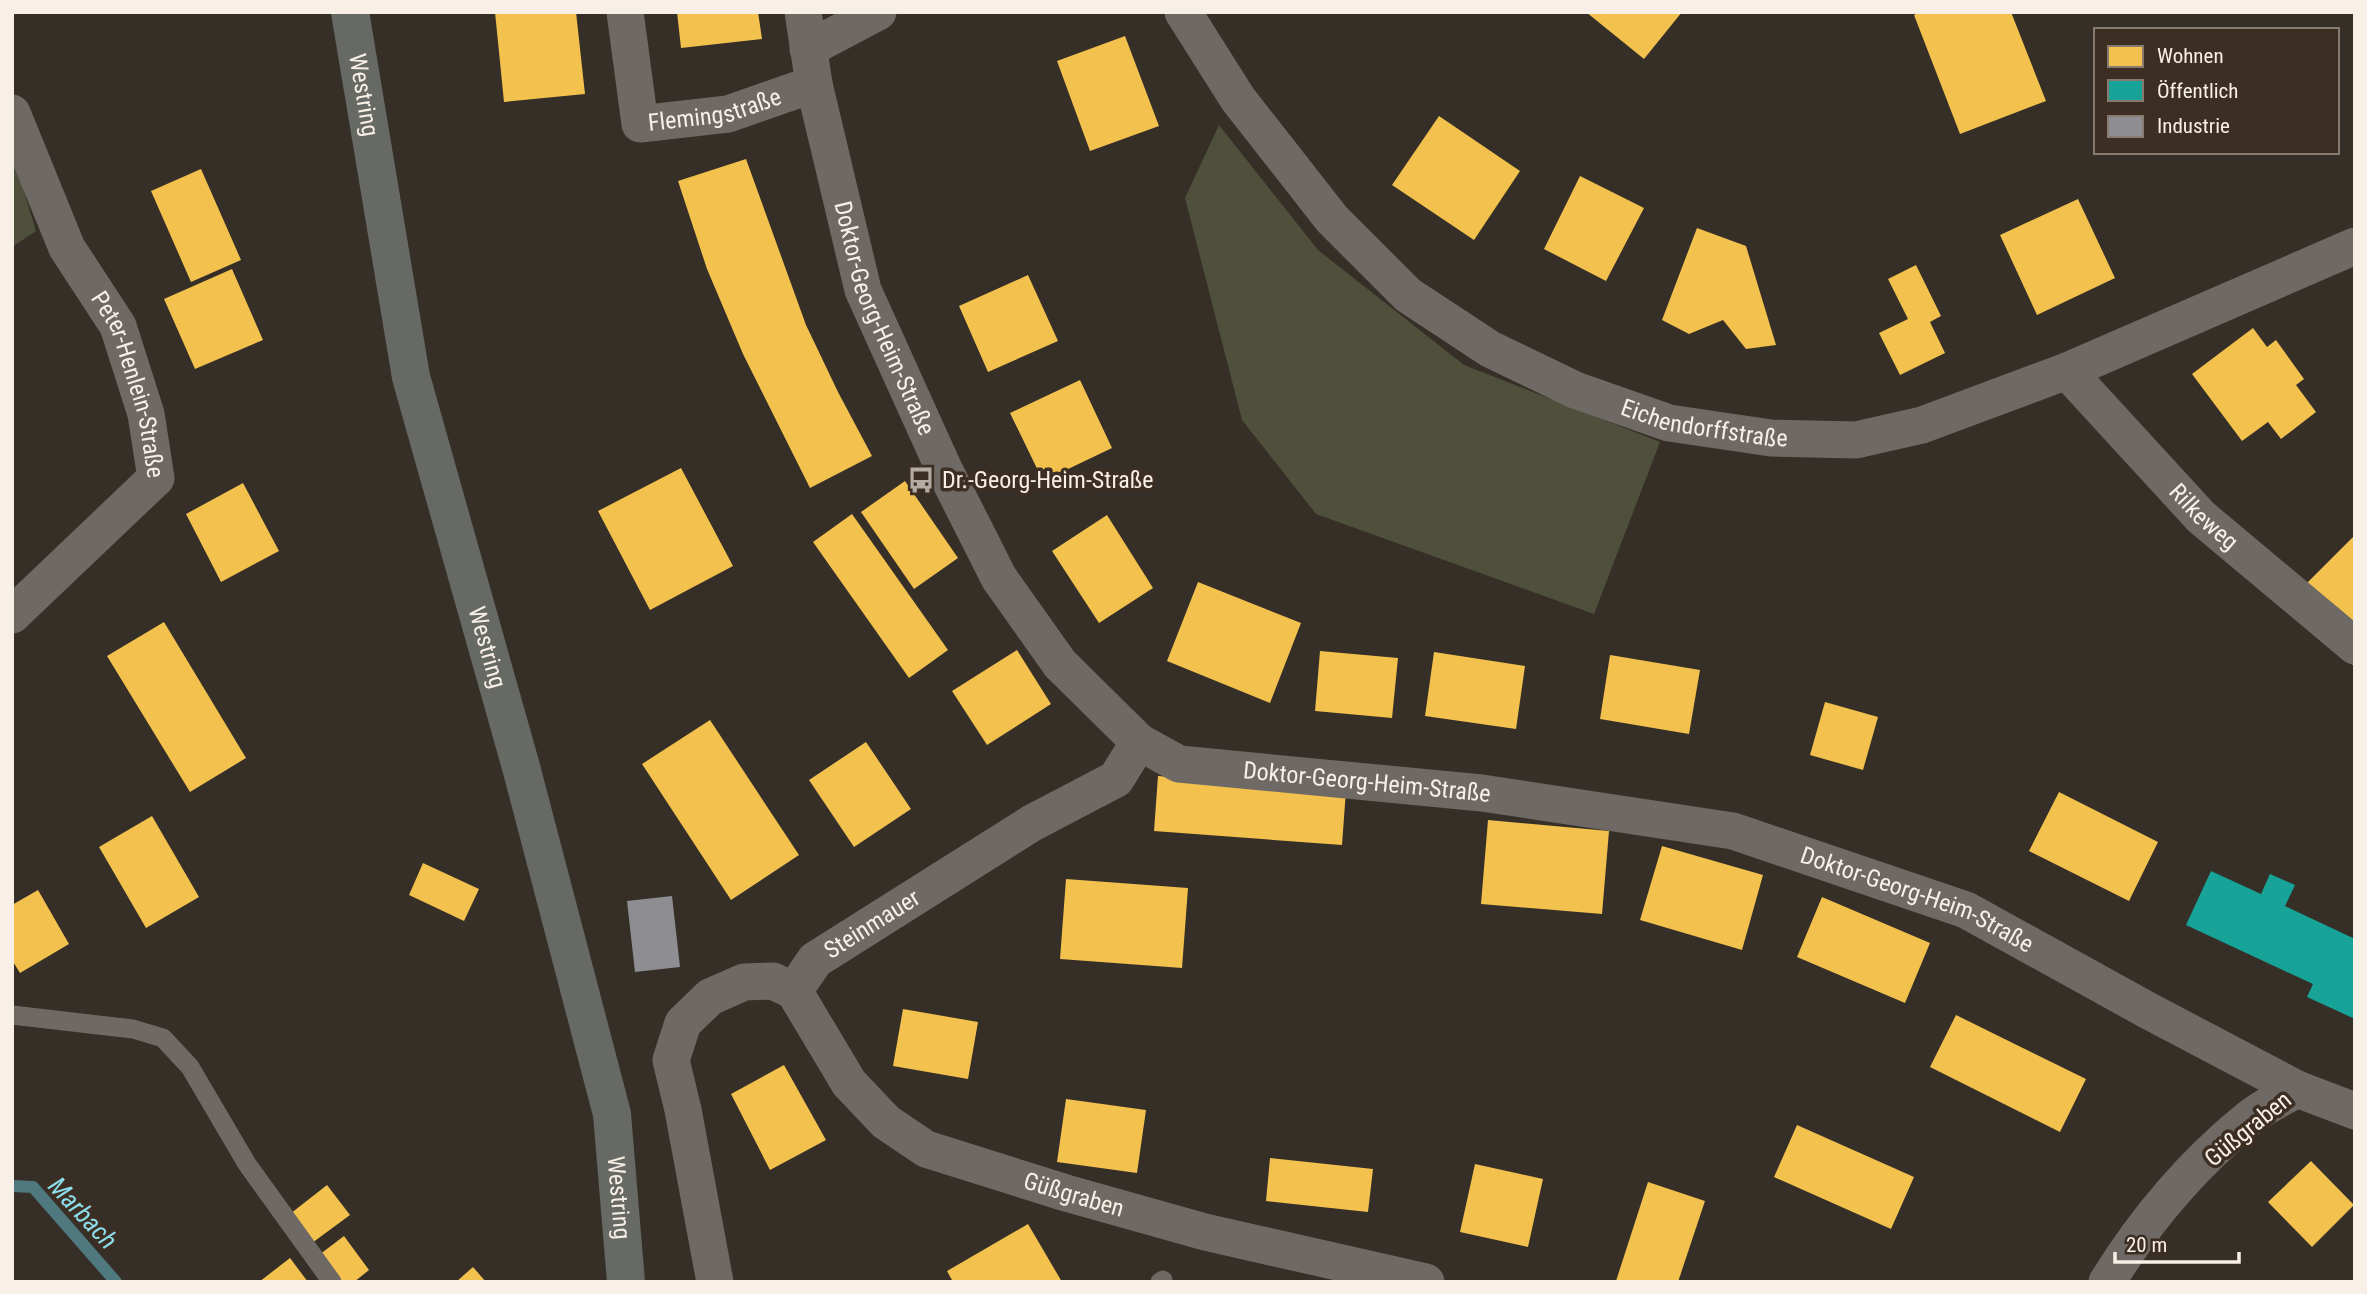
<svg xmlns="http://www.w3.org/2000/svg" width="2367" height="1294" viewBox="0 0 2367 1294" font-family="'Roboto Condensed',sans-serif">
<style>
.green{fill:#4f503b}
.homes{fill:#f2c14e}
.public{fill:#17a398}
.industry{fill:#8d8d92}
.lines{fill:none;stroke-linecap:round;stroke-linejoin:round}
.stream{stroke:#4f797f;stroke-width:12}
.service{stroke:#6e6964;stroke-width:19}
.minor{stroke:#6e6964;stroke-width:37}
.primary{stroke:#666964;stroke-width:38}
.labels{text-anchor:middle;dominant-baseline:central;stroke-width:7;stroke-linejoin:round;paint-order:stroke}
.street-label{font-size:24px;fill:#f8efe7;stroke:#3c2e22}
.poi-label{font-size:24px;fill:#f8efe7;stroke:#3c2e22;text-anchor:start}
.water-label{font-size:26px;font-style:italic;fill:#8cdeec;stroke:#3c2e22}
</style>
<rect width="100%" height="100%" fill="#362f28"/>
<!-- green -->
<path class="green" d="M1219,125L1318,250L1464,365L1660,442L1594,614L1316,514L1242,420L1185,198Z
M12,152L36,231L12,247Z"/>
<!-- homes -->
<path class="homes" d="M495,12H576L585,94L504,102Z
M677,12H758L762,39L681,48Z
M1586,12H1682L1644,59Z
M1920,12H2011L2046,101L1960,134L1914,15Z
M1125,36L1159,126L1090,151L1057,61Z
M1439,116L1520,171L1474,240L1392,185Z
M746,159L806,325L838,392L872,456L810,488L743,354L707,269L678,181Z
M201,169L241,260L191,282L151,191Z
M1580,176L1644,208L1606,281L1544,249Z
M2078,199L2115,278L2037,315L2000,235Z
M1697,228L1746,246L1776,345L1746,349L1723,320L1689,334L1662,320Z
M1916,265L1941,316L1930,322L1945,353L1900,375L1879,333L1908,319L1888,279Z
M232,269L263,340L195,369L164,299Z
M1028,275L1058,341L988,372L959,306Z
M2253,328L2267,347L2276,340L2304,379L2296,385L2316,412L2281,439L2268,422L2242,441L2192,374Z
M1080,380L1112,448L1043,481L1010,413Z
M681,468L733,566L650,610L598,511Z
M905,481L958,558L914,589L861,512Z
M243,483L279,551L221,582L186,514Z
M852,514L948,650L909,678L813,542Z
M1107,515L1153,588L1099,623L1052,551Z
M2355,535V667L2288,602Z
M1198,582L1301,623L1270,703L1167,661Z
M164,622L246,758L190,792L107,656Z
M1017,650L1051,704L987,745L952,691Z
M1320,651L1398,658L1392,718L1315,711Z
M1434,652L1525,666L1516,729L1425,716Z
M1610,655L1700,670L1689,734L1600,719Z
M1825,702L1878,717L1863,770L1810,755Z
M710,720L799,855L731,900L642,764Z
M866,742L911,809L854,847L809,780Z
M1158,776L1346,790L1342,845L1154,831Z
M2059,792L2158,842L2129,901L2029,851Z
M152,816L199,897L146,928L99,847Z
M1488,820L1609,831L1602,914L1481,904Z
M1662,846L1763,875L1742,950L1640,920Z
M423,863L479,889L464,921L409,895Z
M1066,879L1188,888L1182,968L1060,959Z
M38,890L69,944L20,973L12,960V905Z
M1822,897L1930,943L1905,1003L1797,957Z
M903,1009L978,1022L968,1079L893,1066Z
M1956,1015L2086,1079L2060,1132L1930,1067Z
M784,1065L826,1140L770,1170L731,1094Z
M1066,1099L1146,1110L1137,1173L1057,1162Z
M1797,1125L1914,1177L1891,1229L1774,1177Z
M1270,1158L1373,1169L1368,1212L1266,1201Z
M2311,1161L2354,1205L2312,1247L2268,1202Z
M1475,1164L1543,1179L1528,1247L1460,1232Z
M1648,1182L1705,1201L1678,1282H1618L1616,1281Z
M327,1185L350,1215L312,1243L290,1214Z
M1028,1224L1062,1282H953L947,1271Z
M344,1236L369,1270L354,1282H340L319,1255Z
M290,1258L308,1282H259Z
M473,1267L486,1282H456Z"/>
<!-- public -->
<path class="public" d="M2211,871L2261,894L2270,874L2295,885L2285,906L2355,939V1019L2307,997L2313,984L2186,925Z"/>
<!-- industry -->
<path class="industry" d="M672,896L680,967L635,972L627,901Z"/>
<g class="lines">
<!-- stream -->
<path class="stream" d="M12,1186L33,1187L116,1282"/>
<!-- service -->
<path class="service" d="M12,1015L133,1029L163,1038L190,1067L247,1164L332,1282
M1160,1282L1163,1280"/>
<!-- minor -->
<g class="minor">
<path id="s1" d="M625,12L640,124L728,114L814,84"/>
<path id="s2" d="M803,12L814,84L863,290L943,467L999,578L1060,664L1139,742L1179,764L1482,793L1733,831L1966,910L2147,1010L2297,1089L2355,1111"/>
<path id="s3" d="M1183,12L1238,99L1332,219L1408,295L1490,349L1575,390L1669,423L1771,438L1856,440L1922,425L2067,371L2355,246"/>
<path d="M808,49L878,12"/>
<path id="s4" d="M12,113L67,248L118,326L146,414L156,478L12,615"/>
<path id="s5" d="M2067,371L2201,517L2355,646"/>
<path id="s6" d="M794,991L849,1083L886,1122L926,1149L1066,1193L1205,1232L1426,1282"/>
<path id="s7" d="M715,1282L683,1110L671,1060L683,1023L710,997L744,982L773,981L794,991L815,960L1032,823L1116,779L1139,742"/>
<path d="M2107,1282C2144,1222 2192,1165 2247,1120C2261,1108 2280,1099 2297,1089"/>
</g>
<!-- primary -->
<path class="primary" id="s8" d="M350,12L411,377L521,767L612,1114L626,1282"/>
</g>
<!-- icons -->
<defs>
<g id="bus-bare" transform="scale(2.1)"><path d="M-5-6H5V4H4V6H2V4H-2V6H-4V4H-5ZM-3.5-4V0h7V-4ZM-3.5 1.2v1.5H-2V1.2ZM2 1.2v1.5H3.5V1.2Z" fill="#b4aca4" stroke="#3c2e22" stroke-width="2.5" paint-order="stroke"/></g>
</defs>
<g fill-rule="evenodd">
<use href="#bus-bare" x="921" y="480"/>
</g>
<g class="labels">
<!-- street labels -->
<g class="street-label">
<text stroke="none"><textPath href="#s8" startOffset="84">Westring</textPath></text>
<text stroke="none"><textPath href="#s1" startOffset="189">Flemingstraße</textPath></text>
<text stroke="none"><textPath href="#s2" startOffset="318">Doktor-Georg-Heim-Straße</textPath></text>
<text stroke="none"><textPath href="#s4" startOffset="298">Peter-Henlein-Straße</textPath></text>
<text stroke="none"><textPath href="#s3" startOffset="690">Eichendorffstraße</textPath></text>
<text stroke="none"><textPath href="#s5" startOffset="200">Rilkeweg</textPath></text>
<text stroke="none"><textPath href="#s8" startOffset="651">Westring</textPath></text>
<text stroke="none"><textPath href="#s2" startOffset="1054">Doktor-Georg-Heim-Straße</textPath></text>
<text stroke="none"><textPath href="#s2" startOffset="1620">Doktor-Georg-Heim-Straße</textPath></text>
<text stroke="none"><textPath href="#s7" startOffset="497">Steinmauer</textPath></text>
<text transform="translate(2248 1129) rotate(-39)">Güßgraben</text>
<text stroke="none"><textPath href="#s6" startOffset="364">Güßgraben</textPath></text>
<text stroke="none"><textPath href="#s8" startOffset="1218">Westring</textPath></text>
</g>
<!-- poi labels -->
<g class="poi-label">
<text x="942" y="480">Dr.-Georg-Heim-Straße</text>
</g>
<!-- water labels -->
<g class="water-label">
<text transform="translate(83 1213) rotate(47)">Marbach</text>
</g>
</g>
<!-- border -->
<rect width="2367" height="1294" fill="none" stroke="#f8efe7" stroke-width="28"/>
<!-- legend -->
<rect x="2094" y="28" width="245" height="126" fill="#3c2e22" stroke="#877b71" stroke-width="2"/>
<rect x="2108" y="46" width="35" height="21" fill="#f2c14e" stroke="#877b71" stroke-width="2"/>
<text x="2157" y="63" font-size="21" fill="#f8efe7">Wohnen</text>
<rect x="2108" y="80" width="35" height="21" fill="#17a398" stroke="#877b71" stroke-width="2"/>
<text x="2157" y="98" font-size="21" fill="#f8efe7">Öffentlich</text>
<rect x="2108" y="116" width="35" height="21" fill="#8d8d92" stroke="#877b71" stroke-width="2"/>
<text x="2157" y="133" font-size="21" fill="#f8efe7">Industrie</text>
<!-- scale -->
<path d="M2115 1252v10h124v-10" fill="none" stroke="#f8efe7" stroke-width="3.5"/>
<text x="2126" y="1252" font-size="21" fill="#f8efe7" stroke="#3c2e22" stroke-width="5" paint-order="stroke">20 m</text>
</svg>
